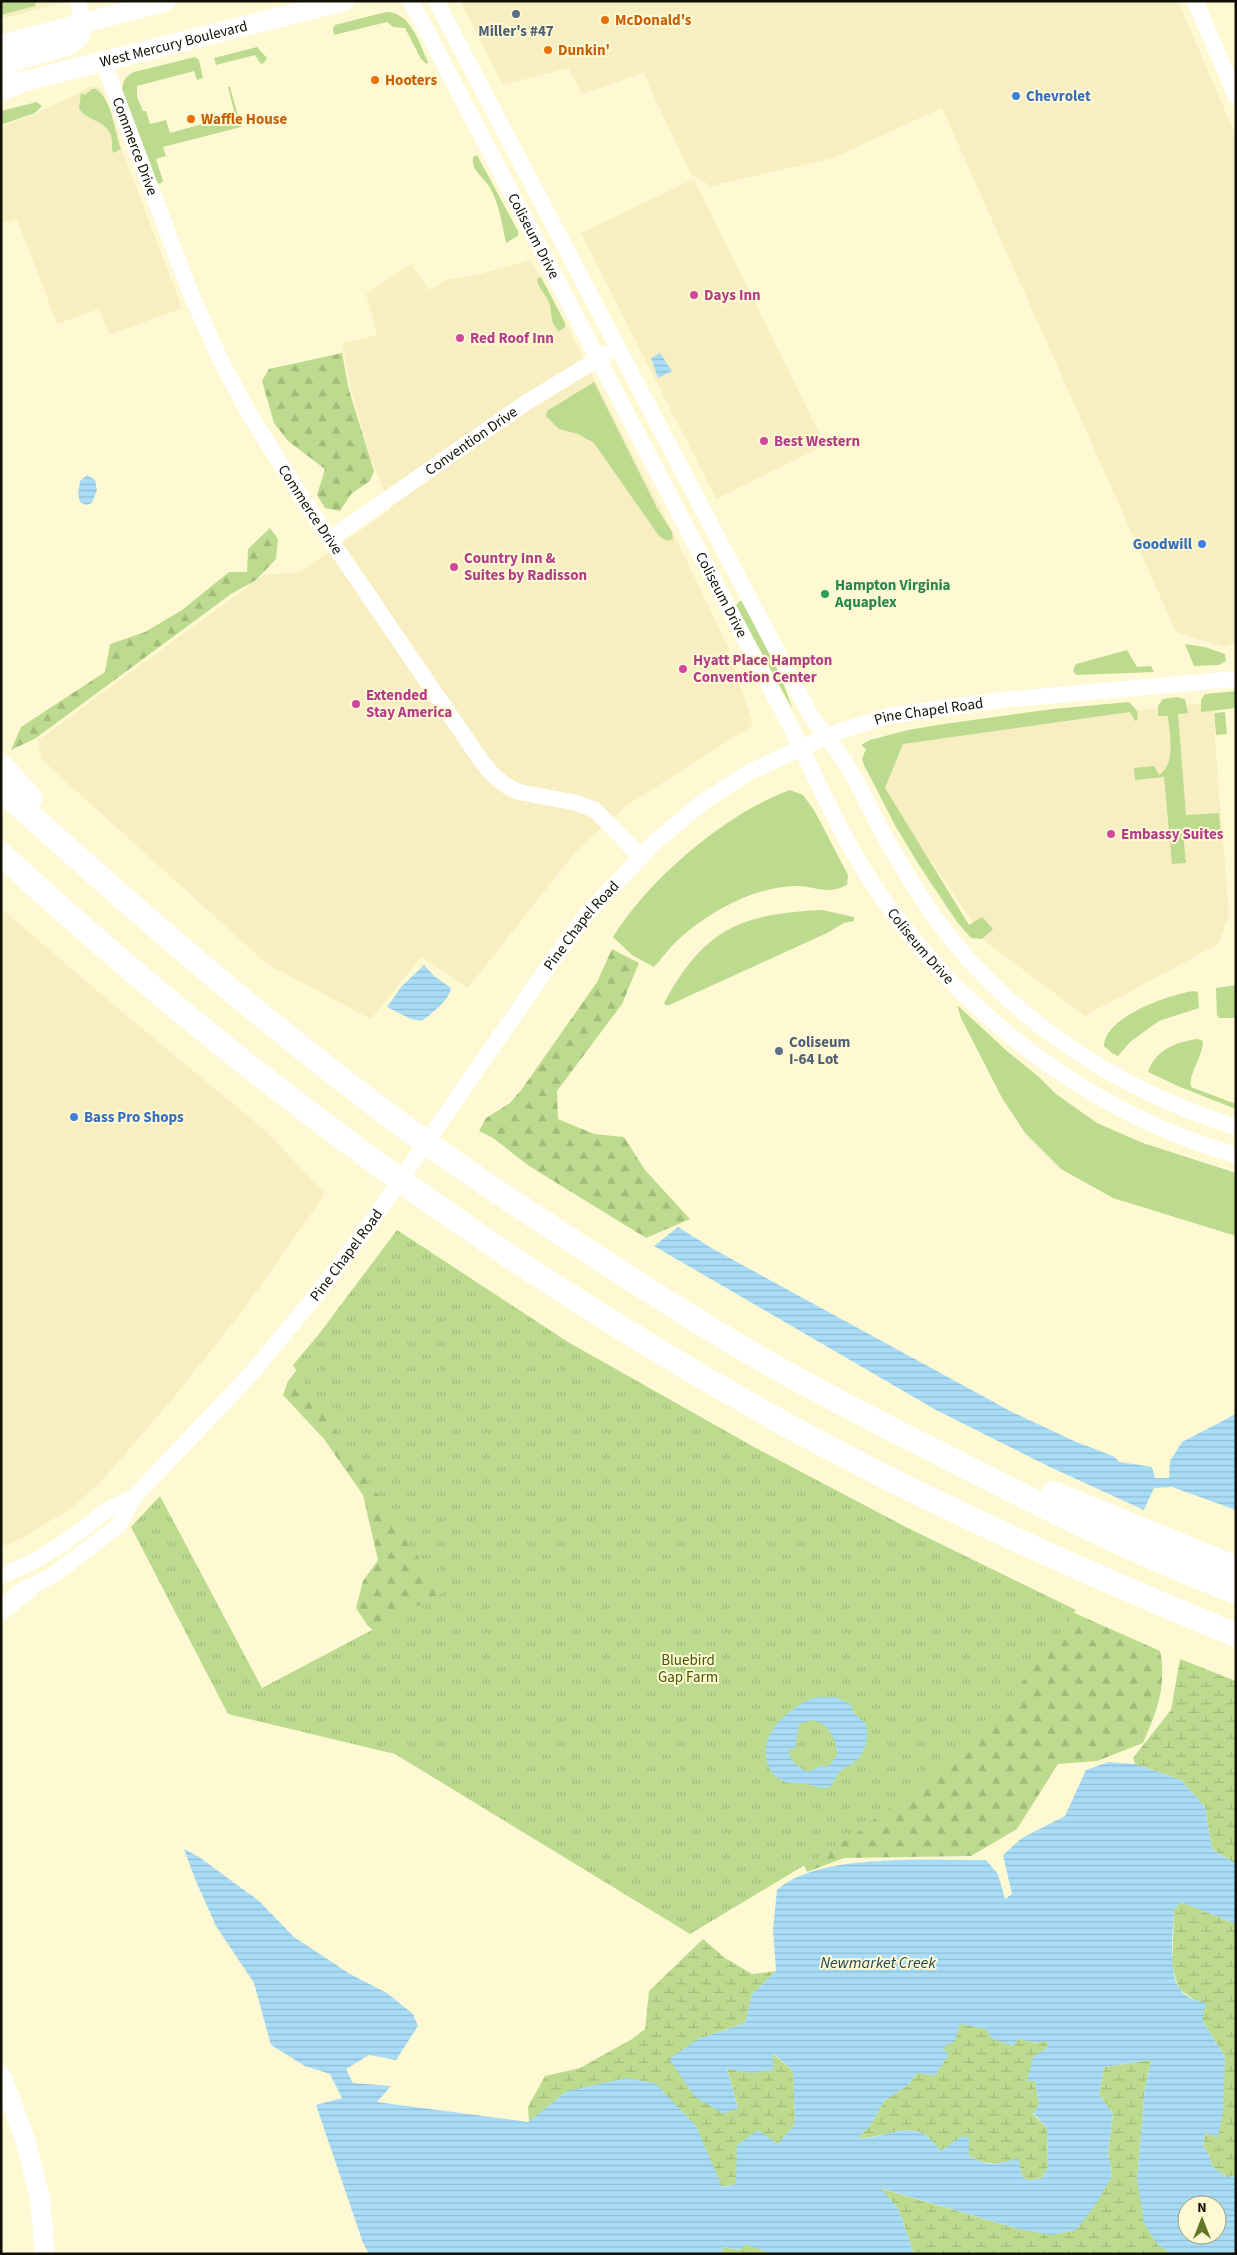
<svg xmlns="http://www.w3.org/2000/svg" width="1237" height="2255" viewBox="0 0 1237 2255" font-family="'Source Sans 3',sans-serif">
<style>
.built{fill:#f7efc2}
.green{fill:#bcdb8e}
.forest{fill:url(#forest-firs)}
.wetland{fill:url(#wetland-marsh)}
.park{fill:url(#park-tufts)}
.water{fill:url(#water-rules);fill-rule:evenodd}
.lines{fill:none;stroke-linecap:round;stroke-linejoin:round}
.minor{stroke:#fff;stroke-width:16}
.major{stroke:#fff;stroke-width:20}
.highway{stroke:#fff;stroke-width:24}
.service-dot{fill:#5c6f8a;stroke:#fff9d3;stroke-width:2}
.food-dot{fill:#e8710a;stroke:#fff9d3;stroke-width:2}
.shop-dot{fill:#3f7fe0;stroke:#fff9d3;stroke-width:2}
.hotel-dot{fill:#d1479c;stroke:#fff9d3;stroke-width:2}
.leisure-dot{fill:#2e9e5b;stroke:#fff9d3;stroke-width:2}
.labels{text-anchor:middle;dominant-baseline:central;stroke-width:4;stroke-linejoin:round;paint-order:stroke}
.food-label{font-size:15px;font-weight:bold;fill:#c56008;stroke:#fff9d3;text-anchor:start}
.service-label{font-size:15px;font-weight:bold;fill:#4e5e75;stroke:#fff9d3}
.street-label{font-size:15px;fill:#120f04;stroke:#fff9d3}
.shop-label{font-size:15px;font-weight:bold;fill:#366cbe;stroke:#fff9d3;text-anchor:start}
.hotel-label{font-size:15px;font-weight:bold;fill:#b23c85;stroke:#fff9d3;text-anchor:start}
.leisure-label{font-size:15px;font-weight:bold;fill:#27864d;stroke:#fff9d3;text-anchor:start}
.park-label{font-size:15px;fill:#3f5800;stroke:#fff9d3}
.water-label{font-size:16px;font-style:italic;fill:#1e4759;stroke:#fff9d3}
</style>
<defs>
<pattern id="forest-firs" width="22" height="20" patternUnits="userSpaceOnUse" patternTransform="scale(1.25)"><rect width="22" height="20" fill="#bcdb8e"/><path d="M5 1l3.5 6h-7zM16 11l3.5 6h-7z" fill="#a1bb79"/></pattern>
<pattern id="wetland-marsh" width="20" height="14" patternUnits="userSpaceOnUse" patternTransform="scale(1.25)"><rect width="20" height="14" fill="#bcdb8e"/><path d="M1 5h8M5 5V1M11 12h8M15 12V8" fill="none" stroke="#a1bb79"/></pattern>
<pattern id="park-tufts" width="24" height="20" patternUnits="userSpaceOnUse" patternTransform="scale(1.25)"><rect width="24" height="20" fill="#bcdb8e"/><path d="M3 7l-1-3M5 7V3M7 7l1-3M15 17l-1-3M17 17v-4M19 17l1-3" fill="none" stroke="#a1bb79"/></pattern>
<pattern id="water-rules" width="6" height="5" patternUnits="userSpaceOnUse" patternTransform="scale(1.25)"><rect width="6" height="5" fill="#a9ddf7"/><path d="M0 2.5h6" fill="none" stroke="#90bcd2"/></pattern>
</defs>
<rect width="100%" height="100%" fill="#fff9d3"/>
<!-- built -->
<path class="built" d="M1,1H68L1,19Z
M460,1H1178L1236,136V642L1223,647L1176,632L942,108L833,158L711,186L691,174L643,73L582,94L568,68L503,85Z
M91,87H98L103,92L118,132L121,147L182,308L109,335L99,309L57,324L17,219L1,224V127L37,113Z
M694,179L825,445L716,499L581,233Z
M530,260L550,293L673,532L728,647L753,725L626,806L577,850L468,988L421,957L371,1019L267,964L41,759L38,740L264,575L300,572L391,509L370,456L351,390L342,343L377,335L366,294L411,264L429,290L447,280L480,274Z
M1212,702L1229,915L1218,944L1085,1016L986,942L880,786L901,737Z
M1,908L109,1001L266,1131L325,1194L244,1309L169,1403L99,1484L70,1509L22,1538L1,1547Z"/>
<!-- green -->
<path class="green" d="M1,1H36L35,6L1,15Z
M386,12C411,12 419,43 428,62L427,64L421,59L405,28L393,27L387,22L334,35L333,28L335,25Z
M257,47L267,58L264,63L261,64L255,55L216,65L214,58Z
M195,57L199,60L203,78L197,80L194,71L137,86V97L143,111H146L150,124L166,120L170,133L235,115L228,87H230L241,127L163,147L166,156L156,159L163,181L160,184L156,182L122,92C122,82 125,76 134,72Z
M92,89H96C113,101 114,131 121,149L113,153C111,146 113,139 110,133C103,119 86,121 79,108L81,93L85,95Z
M37,102L42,106L35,113L1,125V111Z
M477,155L518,231V236L506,243C502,224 499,203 489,186C483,177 471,171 473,157Z
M541,277L565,323V327L559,331C550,323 552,315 550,305C547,295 538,289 537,279Z
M594,382L657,508L672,532L673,539L667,541L659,536L594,443L578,434L559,429L546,416L547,411Z
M740,601H742L778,669L793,710L738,610L736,605Z
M1185,644L1205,647L1225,654L1226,661L1219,665L1194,666Z
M1127,650L1137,667L1151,666L1154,672L1076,675L1073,670L1076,664Z
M1236,691V708L1201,712V700L1205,694Z
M1177,697L1185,699L1188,713L1178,714L1186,815L1219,813L1221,840H1212L1211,830L1183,832L1186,863L1172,864L1164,777L1135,780L1134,768L1154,766L1159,775C1177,763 1169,734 1168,716H1158V706L1163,699Z
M1129,702L1137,711L1138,719L1135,721L1130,712L903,744L885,788L969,925L982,917L993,929L982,939L971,938L957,922L919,865L896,827L864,765L862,759L866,749L861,745L870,740L908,730L937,725L1053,709Z
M1225,712L1227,734L1216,735L1214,713Z
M790,790L803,795L814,810L848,875L847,885C826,896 814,885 794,886C752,888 711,911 680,938C671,946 663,957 654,967L632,955L613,937C649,879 726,813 790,790Z
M822,910L854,917V921L844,923L827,933L667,1006L664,1003C704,929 740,914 822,910Z
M1236,985V1018H1219L1217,1015L1216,988Z
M1194,991L1198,992L1199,1008L1159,1021L1130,1042L1118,1056L1112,1053L1104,1046C1104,1017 1170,994 1194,991Z
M957,1005L1008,1052L1039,1077L1056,1094L1097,1123L1143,1143L1236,1173V1236L1113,1198L1061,1169L1025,1133L1002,1098L961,1018Z
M1198,1039L1203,1041C1203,1057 1188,1074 1191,1087L1236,1104V1109L1180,1087L1148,1072C1156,1049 1176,1042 1198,1039Z"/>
<!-- forest -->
<path class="forest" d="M342,353L349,390L374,471L370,481L351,494L340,511L325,508L317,495L325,469L288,441L274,423L262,381L269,369Z
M270,528L278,539L276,559L256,580L231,594L36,738L11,750L21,727L105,672L110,644L145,632L182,610L229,572H247L248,549Z
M612,949L639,963L622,1004L557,1091L558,1119L594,1134L624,1137L645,1170L690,1219L646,1238L529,1166L493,1138L479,1131L486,1118L510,1103L522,1089L597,982Z
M327,1332L425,1493L446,1603L380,1636L367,1625L356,1608L363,1581L378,1560L363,1495L324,1439L283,1395L288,1381Z
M1034,1595L1160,1651C1167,1686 1157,1711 1143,1743L1097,1761L1058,1764L1017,1829L971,1856L844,1858L807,1872L800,1855Z"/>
<!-- wetland -->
<path class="wetland" d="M1180,1659L1236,1681V1864L1212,1849L1205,1807L1181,1780L1135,1764L1133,1758L1171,1710Z
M1181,1902L1236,1924V2176L1227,2177L1212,2166L1209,2155L1203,2146L1205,2133L1218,2137L1225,2057L1202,2020L1196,2001L1179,1989L1172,1966L1174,1910Z
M703,1939L725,1958L752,1974L776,1971L752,1994L745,2023L698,2039L738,2108L727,2068L752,2073L772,2053L793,2071L795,2124L778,2144L736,2184L721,2187L696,2126L567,2091L529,2122L528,2107L545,2076L580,2068L632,2039L645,2029L649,1991Z
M960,2023L986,2029L1013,2046L1018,2039L1037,2043L1047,2040L1048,2047L1027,2081H1035L1039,2105L1033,2114L1047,2128L1048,2167L1042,2178L1029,2181L1022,2176L1018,2159C996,2165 990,2166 969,2156V2138L960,2137L941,2151C936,2146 930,2137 924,2134C903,2124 880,2139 858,2138L872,2123L884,2101L908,2085L917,2073L941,2048Z
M1151,2060L1145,2088L1137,2179L1157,2244L1171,2254H914L898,2208L879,2188L1019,2229L1112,2176L1108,2153L1113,2114L1099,2094L1104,2067Z
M746,2243L772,2254H721L722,2247L739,2250Z"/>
<!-- park -->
<path class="park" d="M397,1230L568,1342L754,1447L906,1527L1076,1610L987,1730L853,1836L690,1934L395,1754L228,1714L131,1527L160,1496L262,1688L442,1593L293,1365L319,1334Z"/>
<!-- water -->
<path class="water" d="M660,353L672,371L658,378L651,358Z
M87,475L95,480L97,490L92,503L86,505L80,502L78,494L80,481Z
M424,965L434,976L451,988C449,1001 432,1013 422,1021L411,1019L387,1007L402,986Z
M678,1227L715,1250L1012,1412L1074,1441L1113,1456L1120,1462L1152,1467L1155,1478H1169L1170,1461L1182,1442L1236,1414V1510L1172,1487L1154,1488L1144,1510L1052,1468L936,1410L654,1246Z
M835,1697L850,1704L854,1713L866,1724C870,1744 863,1759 845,1768C834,1773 835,1788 825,1788C819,1789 812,1784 806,1784C799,1783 790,1784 783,1781C776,1778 771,1772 768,1765C757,1736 785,1712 808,1700C816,1696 827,1697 835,1697ZM812,1720C828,1722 837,1740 837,1755L829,1766H820L808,1772C799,1768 788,1760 789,1749H794L795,1748L799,1724Z
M1108,1762L1135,1764L1181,1780L1205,1807L1212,1849L1236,1864V1924L1181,1902L1174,1910C1173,1931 1168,1970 1179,1988C1184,1997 1197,2001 1206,2003L1202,2020L1225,2057L1223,2110L1218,2137L1205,2133L1203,2146L1209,2155L1212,2166L1227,2177L1236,2176V2254H1171L1157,2244L1144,2223L1137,2179L1145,2088L1151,2060L1104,2067L1099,2094L1113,2114L1108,2153L1112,2176L1096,2204L1076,2230L1052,2235L1019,2229L880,2188L898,2208L914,2254H772L746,2244L739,2250L723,2247L721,2254H369L363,2243L316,2105L342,2098L330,2074L305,2066L271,2045L254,1983L216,1926L195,1879L184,1849L199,1857L259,1901L294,1937L350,1974L387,1993L413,2014L418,2026L396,2060L369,2055L346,2069L353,2083L391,2086L377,2102L528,2122L567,2091L626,2078L655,2083L696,2126L722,2187L736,2184L737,2145L758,2130L778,2144L795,2124L793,2071L773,2053V2070L752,2073L727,2069L738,2108L724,2114L695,2097L669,2059L698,2039L745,2023L752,1994L776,1971L773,1930L777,1890C818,1852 931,1861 986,1860L998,1874L1005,1899L1012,1894L1003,1855L1022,1838L1065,1816L1086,1770ZM960,2024L986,2029L992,2039L1014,2046L1018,2039L1037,2043L1047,2041L1048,2047L1033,2057L1027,2081H1035L1039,2105L1033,2113L1047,2128L1048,2167L1042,2178L1029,2181L1022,2176L1018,2158C996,2165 990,2167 969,2156V2137H960L941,2151C936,2146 930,2137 924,2134C902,2123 880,2140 858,2138L872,2123L884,2101L908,2085L917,2073L935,2076L949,2054L942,2048L955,2041ZM1187,2205H1217V2235H1187Z"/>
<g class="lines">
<!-- minor -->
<g class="minor">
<path d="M78,1L83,23"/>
<path id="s1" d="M411,1L784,714C810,763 831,815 859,862C943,1001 1080,1110 1236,1155"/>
<path d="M436,1L811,716C821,730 833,744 843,759C856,778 866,801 877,822C891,849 907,875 923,900C995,1010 1111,1088 1236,1127"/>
<path d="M1195,1L1236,96"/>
<path id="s2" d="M103,61L190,292L221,361L251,417L306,504L482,762C492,775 503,786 519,792L577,803L595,810L640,856"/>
<path id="s3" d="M330,539L524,404L606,354"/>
<path d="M1,1576L37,1560L71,1538L106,1511L134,1497"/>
<path id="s4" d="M18,1593L53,1575L119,1525L134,1497L252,1373L318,1293L374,1218L550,964L586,915L655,842L703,802L748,773L801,748L841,731L888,716L1002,700L1236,679"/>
</g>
<!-- major -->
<g class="major">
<path d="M1,45L166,1"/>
<path d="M1,64L68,46L79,37L83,23"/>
<path id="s5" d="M1,87L344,1"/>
<path d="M1,1610L28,1589"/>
<path d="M1,2076L25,2139L40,2199L45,2254"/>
</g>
<!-- highway -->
<path class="highway" d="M1,89L15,83
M1,766L30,798
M1,789C128,904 257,1017 394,1119C450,1161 508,1199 566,1237C627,1276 687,1316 749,1352C811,1388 875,1421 939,1453C1036,1503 1134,1553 1236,1592
M1,854C245,1079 516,1278 807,1436C946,1511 1090,1575 1236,1635
M1053,1493L1236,1568"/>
</g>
<!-- markers -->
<g class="service-dot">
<circle cx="516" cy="14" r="5"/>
<circle cx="779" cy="1051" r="5"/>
</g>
<g class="food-dot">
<circle cx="605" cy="20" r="5"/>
<circle cx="548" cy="50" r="5"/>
<circle cx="375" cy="80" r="5"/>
<circle cx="191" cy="119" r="5"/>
</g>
<g class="shop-dot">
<circle cx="1016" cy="96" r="5"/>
<circle cx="1202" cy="544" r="5"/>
<circle cx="74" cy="1117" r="5"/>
</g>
<g class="hotel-dot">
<circle cx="694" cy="295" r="5"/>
<circle cx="460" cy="338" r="5"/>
<circle cx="764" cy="441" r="5"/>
<circle cx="454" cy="567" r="5"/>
<circle cx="683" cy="669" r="5"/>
<circle cx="356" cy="704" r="5"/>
<circle cx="1111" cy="834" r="5"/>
</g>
<circle class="leisure-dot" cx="825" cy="594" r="5"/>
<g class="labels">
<!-- food labels -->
<g class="food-label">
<text x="615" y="20">McDonald's</text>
<text x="558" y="50">Dunkin'</text>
<text x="385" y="80">Hooters</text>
<text x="201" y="119">Waffle House</text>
</g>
<!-- service labels -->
<g class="service-label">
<text x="516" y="31">Miller's #47</text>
<text x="789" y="1042" text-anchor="start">Coliseum<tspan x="789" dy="17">I-64 Lot</tspan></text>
</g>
<!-- street labels -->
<g class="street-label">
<text stroke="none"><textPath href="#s5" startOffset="178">West Mercury Boulevard</textPath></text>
<text stroke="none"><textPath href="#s2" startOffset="91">Commerce Drive</textPath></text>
<text stroke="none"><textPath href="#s1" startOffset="265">Coliseum Drive</textPath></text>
<text stroke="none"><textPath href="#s3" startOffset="172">Convention Drive</textPath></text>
<text stroke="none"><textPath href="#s2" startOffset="496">Commerce Drive</textPath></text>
<text stroke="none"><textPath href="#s1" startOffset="670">Coliseum Drive</textPath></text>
<text stroke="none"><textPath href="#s4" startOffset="1301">Pine Chapel Road</textPath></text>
<text stroke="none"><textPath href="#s4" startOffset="881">Pine Chapel Road</textPath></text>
<text stroke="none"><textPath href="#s1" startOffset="1075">Coliseum Drive</textPath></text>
<text stroke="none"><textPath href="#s4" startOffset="476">Pine Chapel Road</textPath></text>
</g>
<!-- shop labels -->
<g class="shop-label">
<text x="1026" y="96">Chevrolet</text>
<text x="1192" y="544" text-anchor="end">Goodwill</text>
<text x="84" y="1117">Bass Pro Shops</text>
</g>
<!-- hotel labels -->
<g class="hotel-label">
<text x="704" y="295">Days Inn</text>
<text x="470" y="338">Red Roof Inn</text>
<text x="774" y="441">Best Western</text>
<text x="464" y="558">Country Inn &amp;<tspan x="464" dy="17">Suites by Radisson</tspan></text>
<text x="693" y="660">Hyatt Place Hampton<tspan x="693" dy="17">Convention Center</tspan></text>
<text x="366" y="695">Extended<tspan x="366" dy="17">Stay America</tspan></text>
<text x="1121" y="834">Embassy Suites</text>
</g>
<!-- leisure labels -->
<g class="leisure-label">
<text x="835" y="585">Hampton Virginia<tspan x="835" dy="17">Aquaplex</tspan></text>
</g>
<!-- park labels -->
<g class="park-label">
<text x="688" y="1660">Bluebird<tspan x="688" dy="17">Gap Farm</tspan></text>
</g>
<!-- water labels -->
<g class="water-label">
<text x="878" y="1963">Newmarket Creek</text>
</g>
</g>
<!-- border -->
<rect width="1237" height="2255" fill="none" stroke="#120f04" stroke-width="5"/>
<!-- north arrow -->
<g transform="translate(1202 2220)"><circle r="24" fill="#fff9d3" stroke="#a09b80"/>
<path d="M0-4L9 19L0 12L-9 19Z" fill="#647726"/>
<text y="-8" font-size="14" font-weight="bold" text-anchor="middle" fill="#120f04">N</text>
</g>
</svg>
